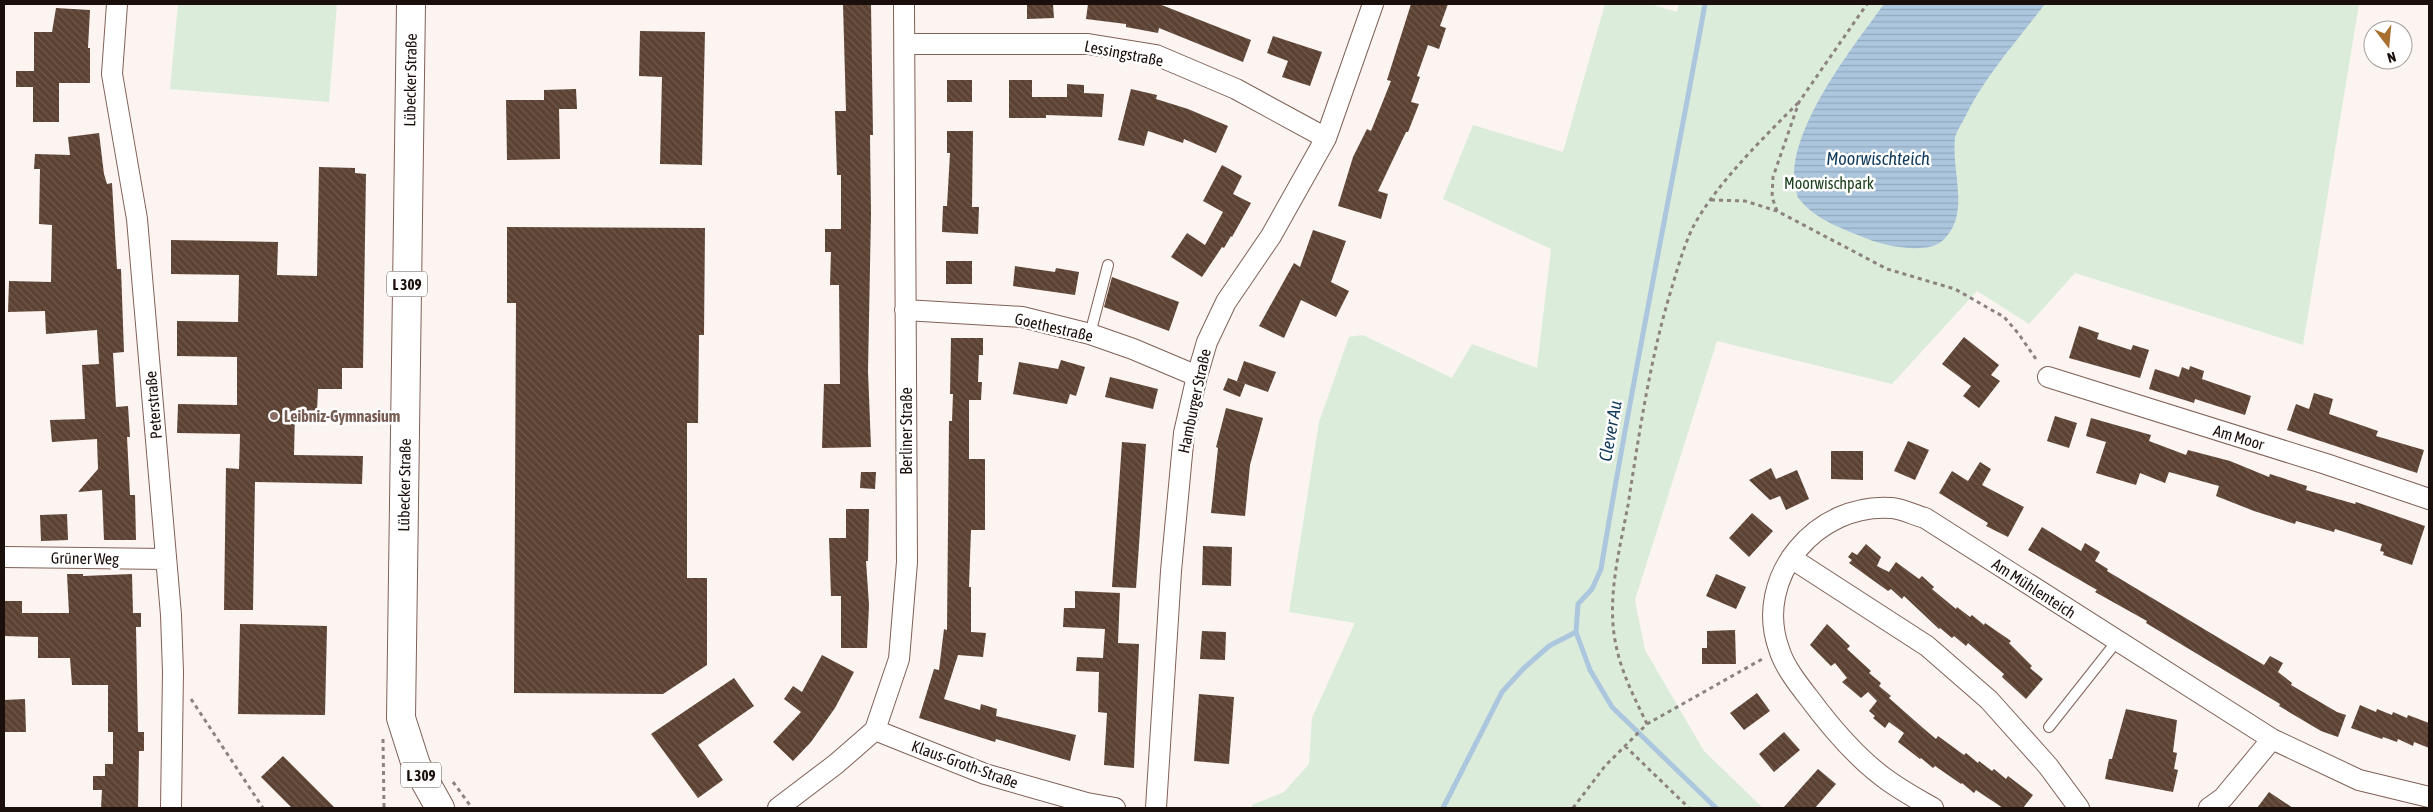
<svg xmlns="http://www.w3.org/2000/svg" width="2433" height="812" viewBox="0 0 2433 812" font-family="'Asap Condensed',sans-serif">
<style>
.park{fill:#dbecdb}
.water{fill:url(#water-rules)}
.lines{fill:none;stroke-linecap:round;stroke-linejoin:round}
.stream{stroke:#acc6de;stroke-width:5}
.building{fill:url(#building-back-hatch)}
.lane-casing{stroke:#806156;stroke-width:12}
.street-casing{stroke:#806156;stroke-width:22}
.primary-casing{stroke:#806156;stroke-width:30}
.path{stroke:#8c827f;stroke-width:3;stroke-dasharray:4 4;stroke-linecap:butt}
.lane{stroke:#fff;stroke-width:10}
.street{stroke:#fff;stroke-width:20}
.primary{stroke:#fff;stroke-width:28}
.education-dot{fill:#8d6e63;stroke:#fff;stroke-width:2}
.labels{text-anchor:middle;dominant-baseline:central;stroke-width:5;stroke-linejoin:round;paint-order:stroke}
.shield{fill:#fff;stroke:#5f5754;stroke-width:1}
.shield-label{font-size:15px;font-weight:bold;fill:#1b0f0b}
.street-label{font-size:16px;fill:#1b0f0b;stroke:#fff}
.park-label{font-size:16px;fill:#1c411d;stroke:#fff}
.education-label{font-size:16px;font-weight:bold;fill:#785e54;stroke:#fff;text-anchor:start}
.water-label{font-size:18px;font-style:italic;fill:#0f395a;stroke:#fff}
</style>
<defs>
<pattern id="water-rules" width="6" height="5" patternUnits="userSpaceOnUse" patternTransform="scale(1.25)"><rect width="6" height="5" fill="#acc6de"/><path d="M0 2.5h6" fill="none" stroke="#93a9bd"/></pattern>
<pattern id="building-back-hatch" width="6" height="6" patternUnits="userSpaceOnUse" patternTransform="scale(1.25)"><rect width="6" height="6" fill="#5c4233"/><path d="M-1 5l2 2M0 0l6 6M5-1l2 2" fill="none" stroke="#6f594d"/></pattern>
</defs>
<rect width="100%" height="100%" fill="#fbf4f1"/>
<!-- park -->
<path class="park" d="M178,4H337L329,102L170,89Z
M1605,4H1651L1677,12L1679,4H2359L2303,345L2075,273L2029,324L1977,291L1892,384L1717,341L1635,600L1645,650L1704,751L1763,808H1252V805L1284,792L1309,764L1312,718L1355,623L1289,612L1319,422L1349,337L1363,335L1452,378L1472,344L1537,368L1551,249L1443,199L1473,125L1563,152Z"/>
<!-- water -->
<path class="water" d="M1884,4H2045C2016,42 1983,78 1963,121C1960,126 1956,133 1955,138C1951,173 1972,216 1941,242C1925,254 1884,246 1868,239C1844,229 1817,221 1800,200C1797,198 1797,193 1796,190C1782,136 1853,47 1884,4Z"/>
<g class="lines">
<!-- stream -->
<path class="stream" d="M1705,4C1671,192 1632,380 1601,569L1592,589L1578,604L1576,632L1590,670L1612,707L1716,808
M1443,808L1502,692L1524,668L1549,646L1576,632"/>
</g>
<!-- building -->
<path class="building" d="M843,4H871L873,135H870L871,214L868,371L871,447L822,448L824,384H840L839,285H830L831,252H825V229H841V175H837L835,111H846Z
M1027,4H1053L1054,18L1027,19Z
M1088,4H1159L1251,40L1243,62L1159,28L1158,33L1126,27V24L1086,19Z
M1411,4H1448L1440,26L1446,28L1439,49L1428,45L1417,76L1420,77L1411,102L1419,104L1408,132H1406L1378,191L1388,194L1381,219L1338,206L1353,157L1367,129L1371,131L1391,81L1387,80Z
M56,8L90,10L88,48H90V83H59V122H33V87H16V71H34V32H52Z
M640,31L705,32L702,165L660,164L662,77L639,76Z
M1273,36L1322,52L1310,86L1282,77L1288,61L1267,53Z
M947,80H972V102H947Z
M1009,80H1032V97H1067V84L1084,85V93L1104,94L1102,117L1046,115V118H1009Z
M576,89L577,109H559L560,159L507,160L506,100H544V90Z
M1131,89L1157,95L1156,99L1188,109L1228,126L1216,153L1184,139L1183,143L1148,131L1144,146L1118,140Z
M947,131H973L972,207H979L978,234L942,232L943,206H947L950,153H947Z
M99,133L104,174L107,184L112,183L117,269H121L124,352L113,353L116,407L128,406L130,437H127L130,495H135L136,540H104L102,490L78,492L98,469L97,439L52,442L50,420L85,419L82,365L99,364L97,330L46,334L45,311L8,312L9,281L51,282L52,225L39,224L40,169H34L35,154L70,155L68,137Z
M1222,165L1242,176L1233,194L1251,203L1232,237L1231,236L1224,248L1222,247L1202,277L1171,257L1187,233L1205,245L1223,212L1203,201Z
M319,167L355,168V173L366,174L363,368H342V389H318L317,411L295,410L294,455L363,456L362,484L255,482L253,610H224L226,468L239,469L240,434L177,433L178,404L237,405V357L177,356V321L238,322L239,275L171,274V240L278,242L277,275L317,276Z
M507,227L705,228L704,335H699L698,423H687V578H707V665L663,694L514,693L516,303H507Z
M1313,230L1346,241L1331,282L1349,291L1336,317L1301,300L1284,338L1259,326L1294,263L1300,267Z
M946,261H972V284H946Z
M1015,266L1055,272L1056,268L1079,272L1075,295L1013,286Z
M1112,277L1179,302L1169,331L1104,307Z
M2079,326L2099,333L2097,339L2131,350L2133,345L2149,350L2140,378L2069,358Z
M1964,337L1999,365L1991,375L2000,381L1979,408L1963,396L1971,386L1942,364Z
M951,338H983V355H979L978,382H982L981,400H969V459H985V530H971L969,587H971V632L986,633L983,657L958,655L944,699L980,710L981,704L997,709L996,716L1076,735L1070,761L996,739L995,742L919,718L934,669L939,670L944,629L947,630L949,421H952L953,394H950Z
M1061,360L1085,367L1076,396L1070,394L1067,404L1013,394L1019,362L1058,369Z
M1244,361L1276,372L1268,392L1237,381Z
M2190,366L2204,371L2202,379L2251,396L2245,415L2195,399L2194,403L2149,389L2155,369L2179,377L2182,367L2189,370Z
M1110,377L1158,389L1153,409L1105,397Z
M1228,378L1245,384L1240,397L1223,390Z
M2314,393L2333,399L2329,414L2378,431L2376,436L2424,450L2417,473L2287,430L2296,404L2309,409Z
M1226,408L1263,418L1250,465L1245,516L1211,513L1218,448L1216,447Z
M2055,416L2077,423L2069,448L2047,441Z
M2091,418L2151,435L2149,441L2186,455L2188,450L2230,461L2269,477L2270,474L2307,486L2306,490L2355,504L2356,502L2425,526L2412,565L2383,555L2384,552L2380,551L2382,544L2335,529L2334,532L2296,521L2295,524L2254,511L2216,496L2219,486L2169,472L2165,483L2140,473L2136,485L2096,473L2106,442L2086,436Z
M1908,441L1929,450L1915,480L1894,471Z
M1122,442L1146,444L1136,588L1112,587Z
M1831,451H1863V480L1831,479Z
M1980,462L1991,469L1982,485L2024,507L2008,537L1986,526L1988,523L1939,493L1952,471L1968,481Z
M1771,468L1776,479L1797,470L1809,499L1786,510L1780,496L1770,500L1749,480Z
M861,472H876L875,489L860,488Z
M846,509H869L868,561H866L869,605L867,648H841V596H831L829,538H846Z
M1752,513L1773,531L1749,557L1729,538Z
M67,514L68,540L41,541L40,515Z
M2042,527L2081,551L2085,543L2100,552L2095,561L2108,569L2107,571L2264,665L2270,656L2283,663L2278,672L2292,683L2291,685L2337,712L2346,715L2338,737L2321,731L2279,706L2280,704L2146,623L2147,621L2095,592L2097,590L2028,550Z
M1866,544L1881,557L1877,566L1889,572L1896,562L1919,579L1922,576L1934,587L1932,589L1956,609L1957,607L1970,617L1972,615L1984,625L1985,623L2011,641L2009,643L2032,666L2030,668L2043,679L2026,699L2002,677L2004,674L1968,643L1966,646L1954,636L1952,638L1940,628L1939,629L1904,596L1902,599L1891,589L1888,591L1849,563L1852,560L1848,557L1852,552L1857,555Z
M1203,546L1232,547L1231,586L1202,585Z
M67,574H83V576L132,574L133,613H141V627H136L138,732H144V751H139L138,808H101L102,790H93V776H105V764H113V732H108V685H72L70,658H38V637L4,636V601H22V613H69Z
M1716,574L1746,587L1736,609L1706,596Z
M1075,591L1120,593L1118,643L1139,644L1134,768L1104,765L1107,713L1098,712L1099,672L1076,671L1077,657L1103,658L1105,629L1063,627L1064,608H1075Z
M240,624L327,626L325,715L238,714Z
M1827,624L1850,646L1847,649L1871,671L1869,673L1881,683L1879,686L1891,696L1889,698L1923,728L1936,739L1938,736L1964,755L1966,753L1978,763L1979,761L1992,771L1994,769L2006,779L2008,776L2033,795L2023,808H2003L1976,790L1974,793L1962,783L1961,784L1935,766L1933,768L1921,758L1920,759L1898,742L1904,733L1889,722L1885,728L1873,718L1875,716L1869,711L1877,701L1868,692L1861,698L1842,682L1847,678L1835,663L1831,666L1810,645Z
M1735,630L1736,664H1702V648H1707V631Z
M1202,631L1226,632L1225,660L1200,659Z
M822,655L854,672L835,708L811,742L793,761L773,742L801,712L784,699L793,686L802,692Z
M734,678L754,706L698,745L723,780L698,798L651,734Z
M1757,693L1770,711L1744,730L1730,713Z
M1199,694L1234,697L1229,764L1194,761Z
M25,699L26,732H4V700Z
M2360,705L2376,712L2377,709L2392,715L2393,712L2407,718L2408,715L2429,723V748L2414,742L2413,746L2398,739L2397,742L2383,737L2382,739L2351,728Z
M2126,709L2177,720L2173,752L2177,753L2174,769L2178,770L2173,792L2105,779L2109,759H2112Z
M1784,732L1800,750L1774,772L1759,754Z
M283,756L335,808H292L261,777Z
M1818,769L1836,784L1815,808H1783Z
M2269,792L2293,808H2257Z"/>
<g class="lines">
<!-- lane casing -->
<g class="lane-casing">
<path id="lane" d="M1090,334L1108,265
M2049,727L2117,641"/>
</g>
<!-- street casing -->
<g class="street-casing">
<path id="street" d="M117,4L112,74L137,219L171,615L173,672L171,808
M905,44H1088L1156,55L1236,89L1326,138
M905,310L1022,317L1090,334L1133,349L1197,376
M2048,377L2326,464L2429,499
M4,557L166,559
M1791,558L1927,646L1989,700L2048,766L2079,808
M875,730L985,774L1087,803L1115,808
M778,808L836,764L875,730L899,659L907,562L904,4
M1156,808L1171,571L1184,433L1197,376L1207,342L1226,302L1271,236L1326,138L1373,4
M1933,808C1919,800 1904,792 1890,782C1858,760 1832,729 1809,698C1798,684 1784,666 1779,649C1753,577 1817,502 1892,508C1903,509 1914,515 1925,518L2272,739L2359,780L2429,797
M2209,808L2223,798L2272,739"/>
</g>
<!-- primary casing -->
<g class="primary-casing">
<path id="primary" d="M411,4L401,718L416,765L440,808"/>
</g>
<!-- path -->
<path class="path" d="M1711,200L1745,201L1777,211L1887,269L1955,289L2004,317L2018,333L2038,362
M1777,211L1772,197L1773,177L1799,102L1867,4
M191,699L263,808
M1647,724C1634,697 1620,670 1615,640C1607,596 1620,548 1628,505C1639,435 1649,365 1669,297C1676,274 1682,251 1692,229C1714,186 1765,136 1799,102
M383,739L384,808
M1625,746L1689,808
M453,782L472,808
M1573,808L1605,766L1647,724L1764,658"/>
<!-- lane -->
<use href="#lane" class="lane"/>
<!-- street -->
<use href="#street" class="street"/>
<!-- primary -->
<use href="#primary" class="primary"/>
</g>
<!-- markers -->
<circle class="education-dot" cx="274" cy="416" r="5"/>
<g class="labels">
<!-- shield labels -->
<g class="shield">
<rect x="387" y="271.5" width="40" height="25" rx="4"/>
<rect x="401" y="762.5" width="40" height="25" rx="4"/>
</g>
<g class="shield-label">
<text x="407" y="284">L 309</text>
<text x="421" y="775">L 309</text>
</g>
<!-- street labels -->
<g class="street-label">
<text transform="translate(1124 53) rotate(11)">Lessingstraße</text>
<text transform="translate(410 80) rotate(-89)">Lübecker Straße</text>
<text transform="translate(1054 327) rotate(13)">Goethestraße</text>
<text transform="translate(1194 401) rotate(-78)">Hamburger Straße</text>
<text transform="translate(153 405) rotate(-95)">Peterstraße</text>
<text transform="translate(906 431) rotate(-90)">Berliner Straße</text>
<text transform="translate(2239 437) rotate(17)">Am Moor</text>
<text transform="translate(404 485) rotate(-89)">Lübecker Straße</text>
<text transform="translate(85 558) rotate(1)">Grüner Weg</text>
<text transform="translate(2034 588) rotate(33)">Am Mühlenteich</text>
<text transform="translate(965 764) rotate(20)">Klaus-Groth-Straße</text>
</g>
<!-- park labels -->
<g class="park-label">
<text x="1829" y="183">Moorwischpark</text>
</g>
<!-- education labels -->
<g class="education-label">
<text x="284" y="416">Leibniz-Gymnasium</text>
</g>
<!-- water labels -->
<g class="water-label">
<text x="1878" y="158">Moorwischteich</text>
<text transform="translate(1610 431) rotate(-80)">Clever Au</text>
</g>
</g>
<!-- border -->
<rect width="2433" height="812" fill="none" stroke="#1b0f0b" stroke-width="10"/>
<!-- north arrow -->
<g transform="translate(2388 45) rotate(164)"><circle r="24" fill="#ffffff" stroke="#a49f9d"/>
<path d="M0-4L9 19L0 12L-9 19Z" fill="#a86f2e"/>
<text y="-8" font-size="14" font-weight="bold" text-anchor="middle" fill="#1b0f0b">N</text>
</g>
</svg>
